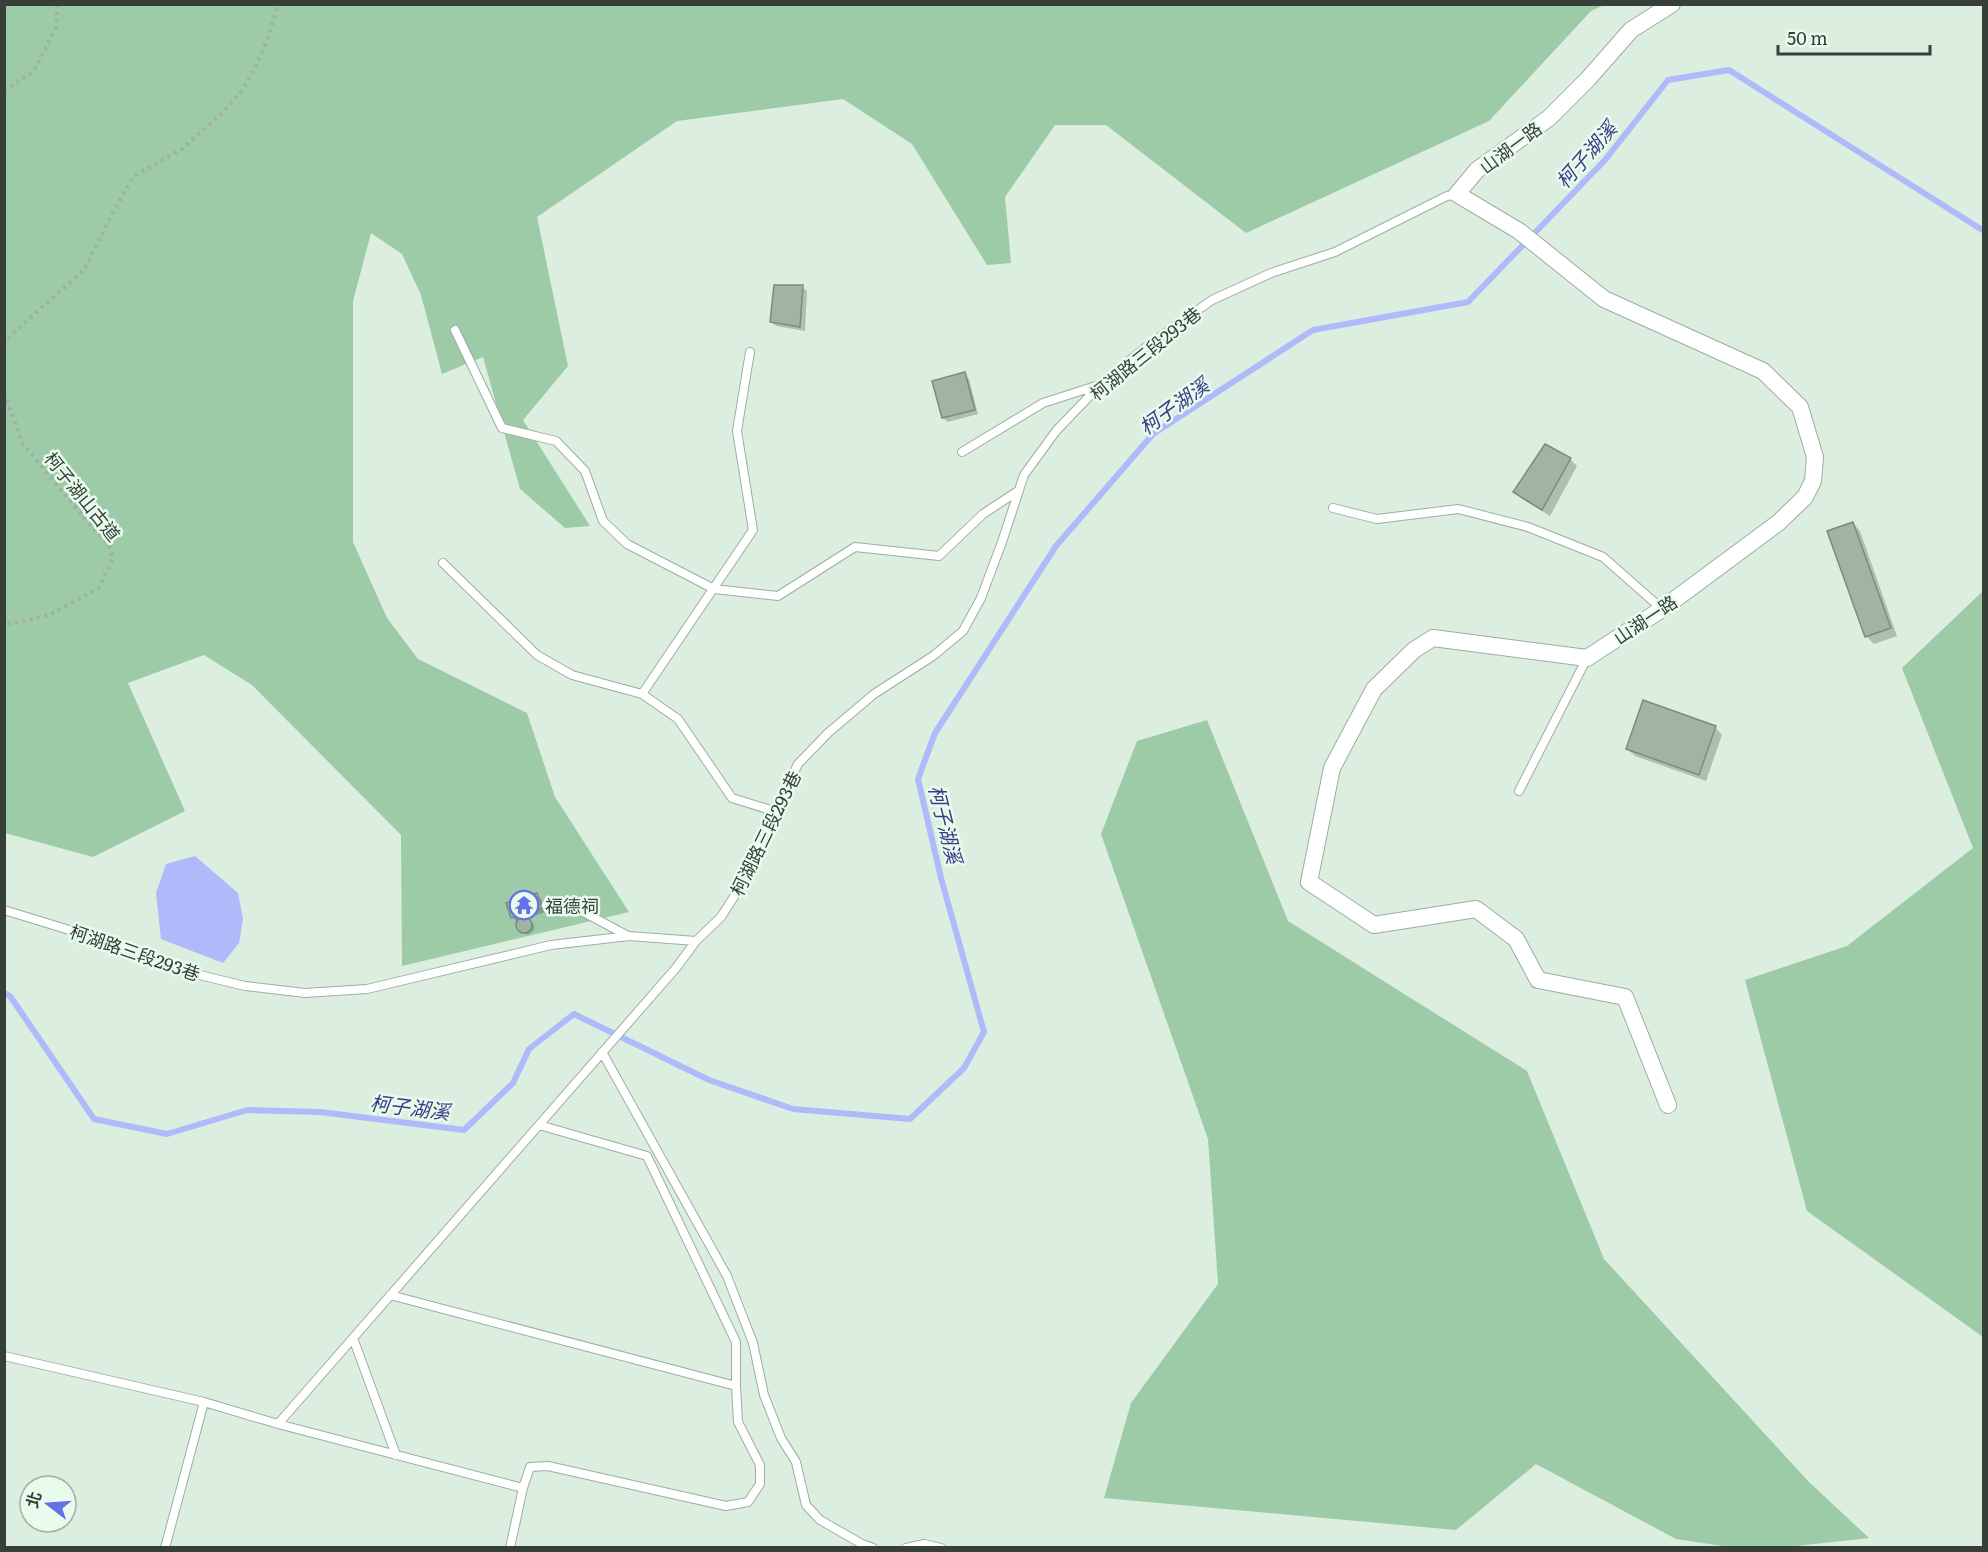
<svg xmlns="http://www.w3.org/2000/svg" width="1988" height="1552" viewBox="0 0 1988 1552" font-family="Literata,'Noto Sans TC',serif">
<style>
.green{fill:#9dcaa7}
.water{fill:#aebaf9}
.shadow{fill:#0003}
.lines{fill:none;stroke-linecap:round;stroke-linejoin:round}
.stream{stroke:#aebaf9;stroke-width:6}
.building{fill:#a2b3a6;stroke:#7b8b7e;stroke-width:1.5}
.lane-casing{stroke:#9daea1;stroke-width:10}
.street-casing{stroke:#9daea1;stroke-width:18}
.path{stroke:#a1b0a4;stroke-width:4;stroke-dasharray:3 4.5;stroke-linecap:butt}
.lane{stroke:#fff;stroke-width:8}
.street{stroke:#fff;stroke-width:16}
.labels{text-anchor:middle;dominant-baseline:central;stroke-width:5;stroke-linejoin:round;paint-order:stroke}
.street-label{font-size:18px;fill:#373f39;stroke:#e9fbed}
.poi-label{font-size:18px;fill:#373f39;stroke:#e9fbed;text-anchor:start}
.water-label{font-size:20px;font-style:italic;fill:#363c85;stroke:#e9fbed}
</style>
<rect width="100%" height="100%" fill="#dceedf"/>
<!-- green -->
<path class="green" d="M4,5H1604L1591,11L1489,121L1246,233L1106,125H1055L1005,197L1011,263L987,265L912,144L843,99L677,121L537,217L568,366L523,420L590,526L565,528L520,489L483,357L442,374L421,295L402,254L371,233L353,301V542L387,618L418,659L527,713L555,797L629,912L402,966L401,835L252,685L204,655L128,683L185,811L93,857L5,833Z
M1983,591V1337L1807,1211L1745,980L1847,946L1973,848L1902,668Z
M1207,720L1288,921L1527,1071L1604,1259L1809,1482L1869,1538L1777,1548L1729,1547L1676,1539L1536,1464L1456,1530L1104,1498L1131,1403L1218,1284L1208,1139L1101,834L1137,741Z"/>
<!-- water -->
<path class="water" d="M195,856L238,893L243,919L239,943L223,963L161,939L156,893L166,864Z"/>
<!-- shadow -->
<path class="shadow" d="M802,287L807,291L805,331L776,326L771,322Z
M965,374L969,379L978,414L948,422L943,418L934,382Z
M1570,459L1577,466L1550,516L1522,499L1515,491Z
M1853,523L1860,531L1897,636L1874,644L1867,637L1829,532Z
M1715,727L1722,735L1706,781L1635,756L1627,749Z
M536,894L541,899L545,912L528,918L534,925V930L529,934H525L518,926V921L517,922L512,917Z"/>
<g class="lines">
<!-- stream -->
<path class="stream" d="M4,993L10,996L94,1119L167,1134L247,1110L320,1112L464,1130L513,1083L529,1049L574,1014L709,1080L793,1109L910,1119L964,1068L984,1032L941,878L918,779L935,733L1056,546L1153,434L1313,330L1468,302L1605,160L1668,80L1729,70L1984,231"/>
</g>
<!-- building -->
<path class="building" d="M774,285H803L800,327L770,322Z
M965,372L975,410L942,418L932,381Z
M1545,444L1571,458L1542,510L1513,492Z
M1853,522L1891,628L1865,637L1827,531Z
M1643,700L1716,726L1699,775L1626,749Z
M537,893L542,908L511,918L506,903Z
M516 925a8 8 0 1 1 16 0a8 8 0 1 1-16 0Z"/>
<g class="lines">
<!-- lane casing -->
<g class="lane-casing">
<path id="lane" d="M455,330L502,428L556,441L585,471L603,521L627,544L714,589L778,596L855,547L939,556L983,514L1018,491
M750,352L737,431L753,530L642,694L678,719L732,798L774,811
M962,452L1043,403L1099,385
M1333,508L1377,519L1458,509L1528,527L1603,557L1662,609
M443,563L537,655L572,675L642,694
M1519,791L1587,658
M546,905L576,908L628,936
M4,910L102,940L179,970L245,986L305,993L367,989L551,945L629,936L696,941L721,917L737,892L798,764L828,733L874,694L933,656L963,631L981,598L1002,542L1024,475L1056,431L1102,383L1150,344L1212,300L1271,273L1335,252L1447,196L1457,194
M602,1052L727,1276L753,1343L764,1395L781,1438L796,1462L806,1505L820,1520L862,1544L873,1548
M390,1295L736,1386
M353,1338L396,1455
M4,1356L204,1402L278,1424L523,1488L510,1548
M278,1424L676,968L696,941
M523,1488L530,1467L548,1466L726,1506L748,1502L760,1484V1465L738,1422L736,1386V1342L647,1156L539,1125
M165,1548L204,1402
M906,1548L924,1544L941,1548"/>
</g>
<!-- street casing -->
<g class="street-casing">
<path id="street" d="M1668,1105L1625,997L1538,980L1516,939L1476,909L1374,925L1309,882L1332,768L1374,689L1414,650L1433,638L1587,658L1662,609L1778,523L1805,497L1813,481L1815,457L1800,407L1763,371L1604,299L1519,231L1457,194L1477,170L1549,118L1588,79L1631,30L1672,4"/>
</g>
<!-- path -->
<path class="path" d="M4,91L34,71L56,28L57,4
M4,345L10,336L84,270L113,212L134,176L182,149L222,113L243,89L255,68L268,38L278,4
M4,393L23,444L90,525L109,545L113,557L99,588L51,614L21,622L4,624"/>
<!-- lane -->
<use href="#lane" class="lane"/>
<!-- street -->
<use href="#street" class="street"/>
</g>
<!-- icons -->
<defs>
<g id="temple-ring" transform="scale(1.5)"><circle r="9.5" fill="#e9fbed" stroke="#6670e9" stroke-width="1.5"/><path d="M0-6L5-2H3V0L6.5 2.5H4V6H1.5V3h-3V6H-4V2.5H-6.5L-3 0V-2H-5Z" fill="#6670e9"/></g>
</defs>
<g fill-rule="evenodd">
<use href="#temple-ring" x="524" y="905"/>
</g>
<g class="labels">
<!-- street labels -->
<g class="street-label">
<text transform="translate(1510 147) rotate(-37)">山湖一路</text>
<text transform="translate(1145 353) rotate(-39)">柯湖路三段293巷</text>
<text transform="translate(83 496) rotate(51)">柯子湖山古道</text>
<text transform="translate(1645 619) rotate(-34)">山湖一路</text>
<text transform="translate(765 833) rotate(-64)">柯湖路三段293巷</text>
<text transform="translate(135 952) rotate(19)">柯湖路三段293巷</text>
</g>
<!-- poi labels -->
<g class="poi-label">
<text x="545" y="905">福德祠</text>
</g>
<!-- water labels -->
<g class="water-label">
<text transform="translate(1585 154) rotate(-49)">柯子湖溪</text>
<text transform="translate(1173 405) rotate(-36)">柯子湖溪</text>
<text transform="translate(947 824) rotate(76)">柯子湖溪</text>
<text transform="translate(410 1106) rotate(7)">柯子湖溪</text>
</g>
</g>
<!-- border -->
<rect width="1988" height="1552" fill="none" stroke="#373f39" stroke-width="12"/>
<!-- north arrow -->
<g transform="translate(48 1504) rotate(287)"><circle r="28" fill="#e9fbed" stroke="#a2b0a5" stroke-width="1.5"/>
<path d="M0-4.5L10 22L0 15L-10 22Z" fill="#6670e9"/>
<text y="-9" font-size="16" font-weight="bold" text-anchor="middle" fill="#373f39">北</text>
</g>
<!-- scale -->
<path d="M1778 45v9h152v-9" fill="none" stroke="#373f39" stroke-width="3"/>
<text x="1787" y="45" font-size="18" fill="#373f39" stroke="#e9fbed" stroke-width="4.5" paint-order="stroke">50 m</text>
</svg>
